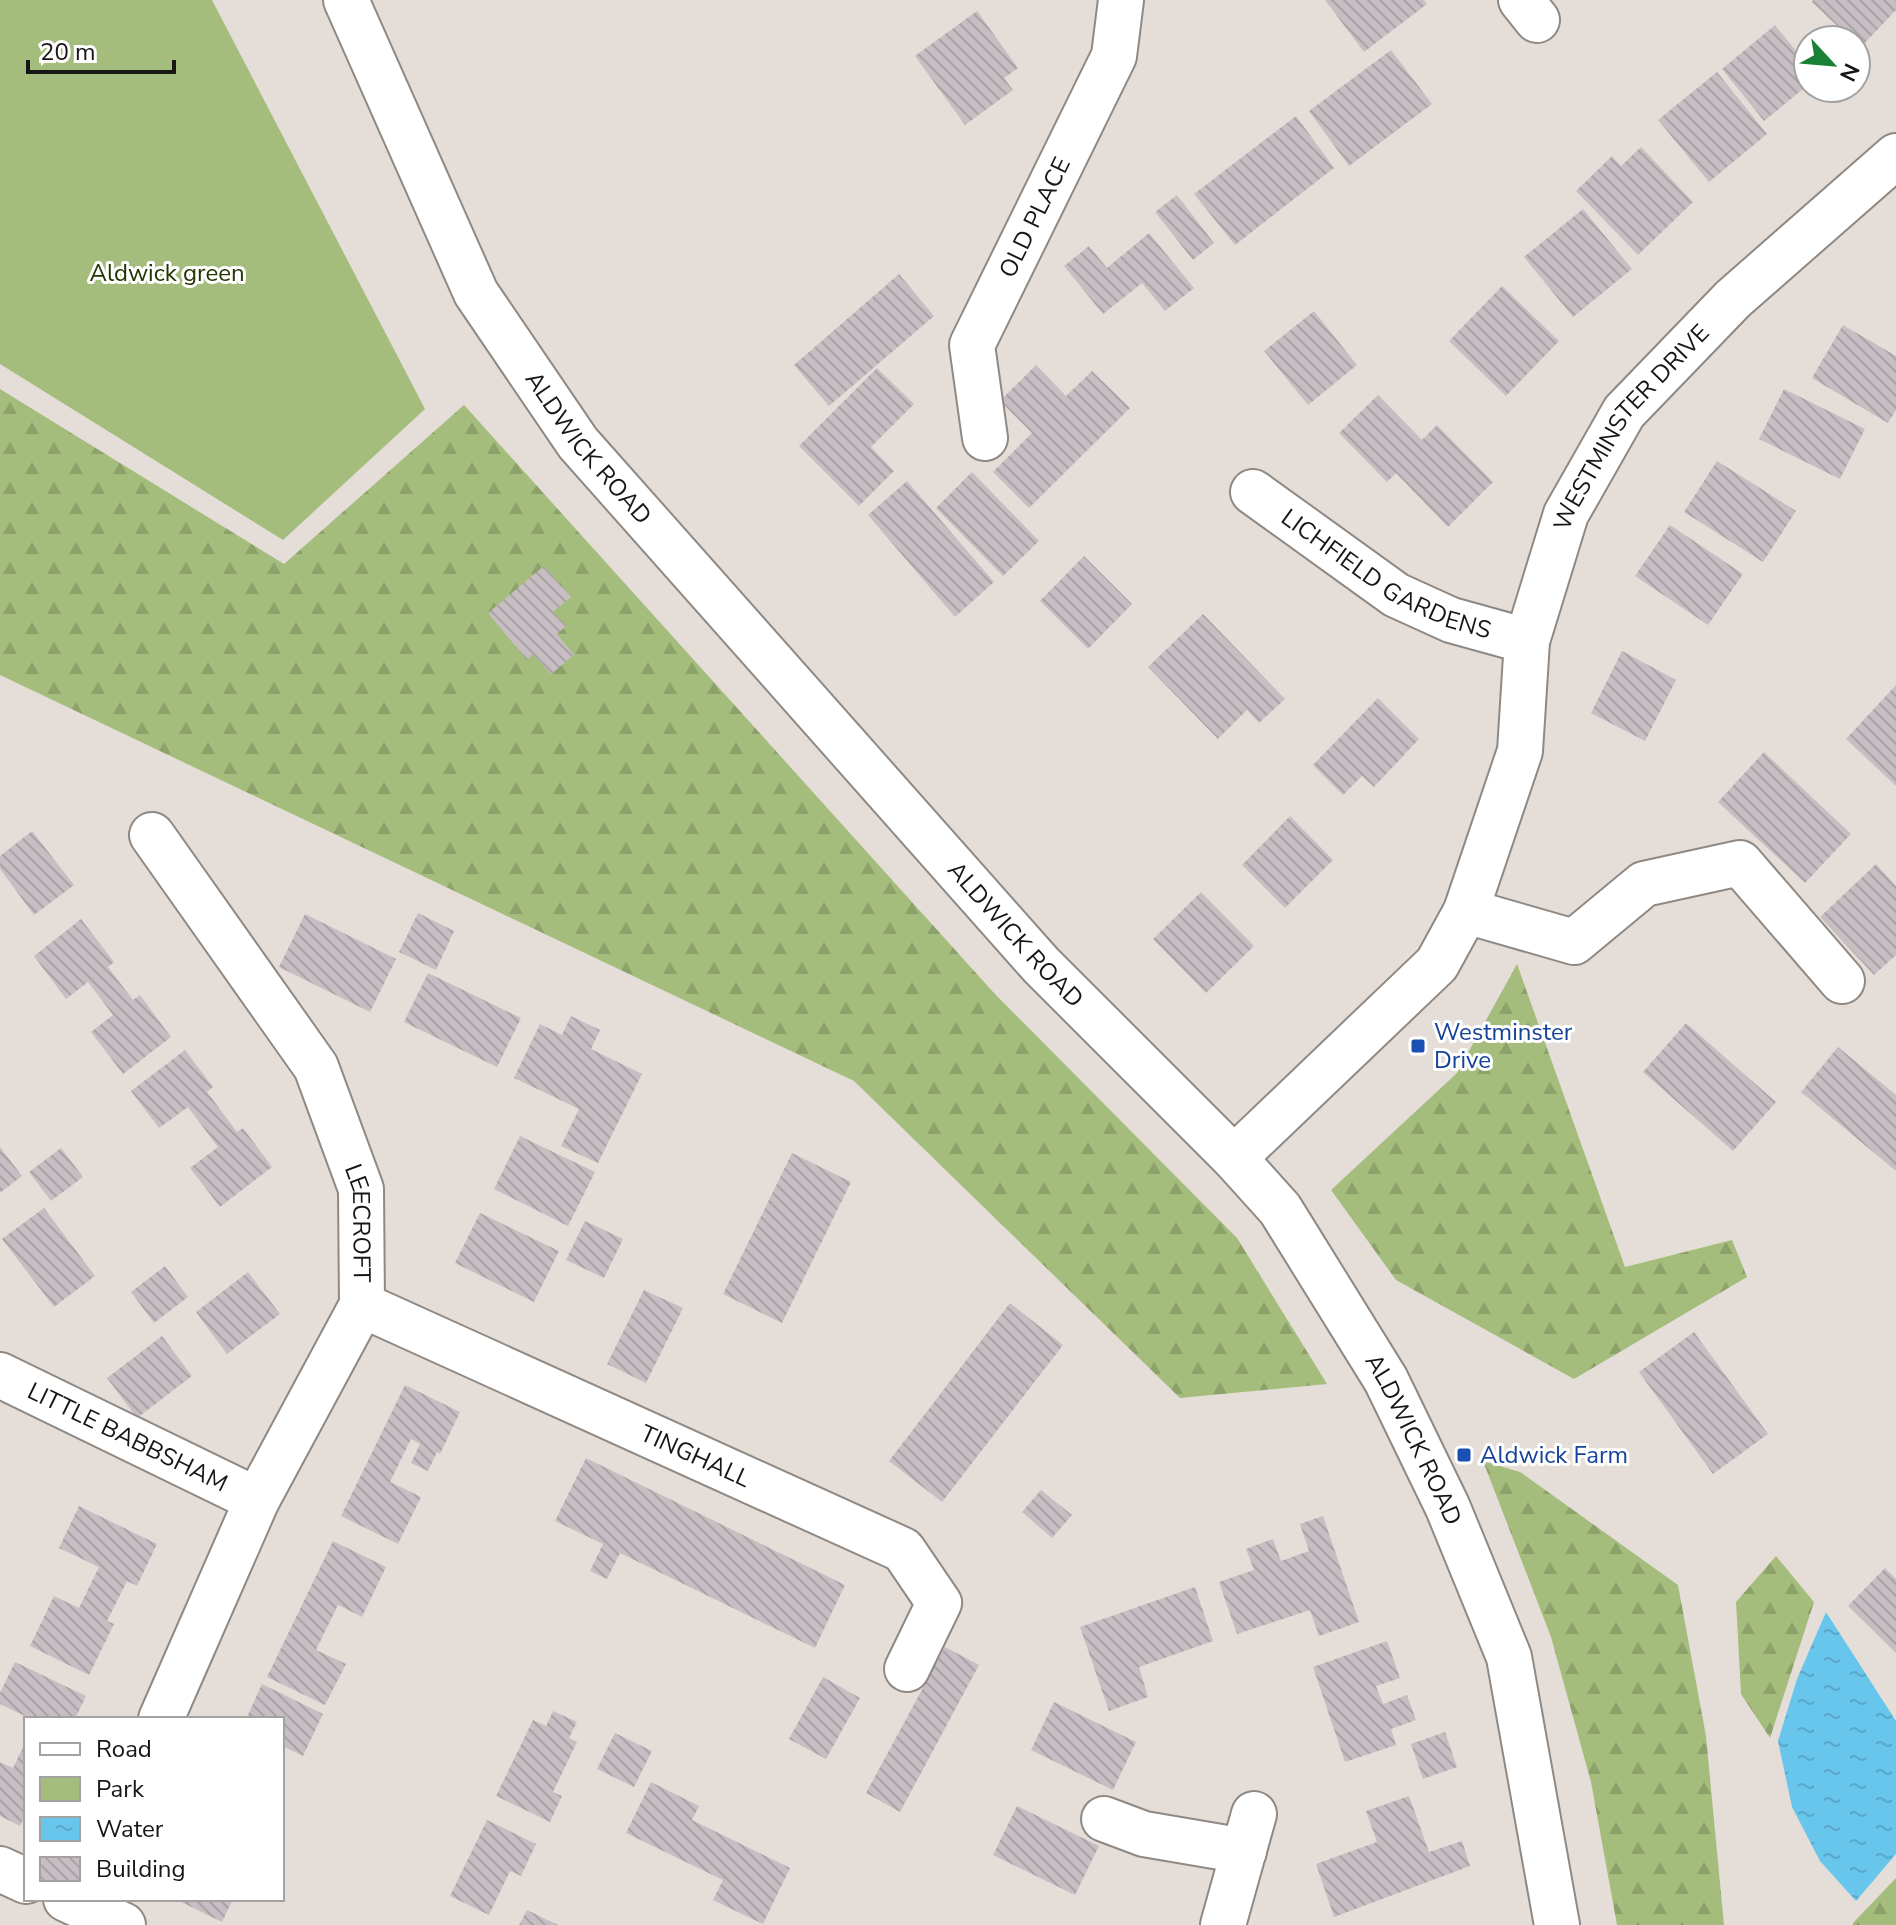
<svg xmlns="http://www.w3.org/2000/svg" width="1896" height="1925" viewBox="0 0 1896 1925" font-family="'Nunito Sans',sans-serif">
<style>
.forest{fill:url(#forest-firs)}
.green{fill:#a5bd7c}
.water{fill:url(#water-ripples)}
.building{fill:url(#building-back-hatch)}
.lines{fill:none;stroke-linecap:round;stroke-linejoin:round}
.minor-casing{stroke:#8f8883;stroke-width:48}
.minor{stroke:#fff;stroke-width:44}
.transit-dot{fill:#1a4fb4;stroke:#fff;stroke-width:3}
.labels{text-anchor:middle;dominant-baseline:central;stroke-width:6;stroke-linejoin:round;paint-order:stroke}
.street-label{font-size:24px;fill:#181614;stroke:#fff}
.park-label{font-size:24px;fill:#263500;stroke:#fff}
.transit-label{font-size:24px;fill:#164399;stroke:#fff;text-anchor:start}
</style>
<defs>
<pattern id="forest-firs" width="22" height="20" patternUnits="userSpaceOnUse" patternTransform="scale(2)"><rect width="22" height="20" fill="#a5bd7c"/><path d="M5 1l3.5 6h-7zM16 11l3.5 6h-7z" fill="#8da26a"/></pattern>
<pattern id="water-ripples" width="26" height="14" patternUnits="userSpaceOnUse" patternTransform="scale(2)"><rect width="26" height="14" fill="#68c5eb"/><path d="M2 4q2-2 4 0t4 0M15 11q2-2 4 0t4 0" fill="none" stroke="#59a8c9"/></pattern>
<pattern id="building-back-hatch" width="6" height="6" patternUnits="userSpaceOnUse" patternTransform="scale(2)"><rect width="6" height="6" fill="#c6bec3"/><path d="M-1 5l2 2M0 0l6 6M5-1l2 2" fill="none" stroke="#a9a3a7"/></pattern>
</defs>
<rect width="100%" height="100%" fill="#e5ded8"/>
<!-- forest -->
<path class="forest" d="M0,389L284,564L464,405L994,993L1237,1238L1327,1384L1180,1398L854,1081L0,675Z
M1517,964L1625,1267L1732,1240L1747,1277L1574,1379L1396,1280L1331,1190L1457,1073Z
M1483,1461L1520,1472L1678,1585L1706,1736L1724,1925H1617L1591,1782L1551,1637Z
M1776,1556L1814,1602L1770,1738L1741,1694L1736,1602Z
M1896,1878V1925H1853V1923Z"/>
<!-- green -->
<path class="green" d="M0,0H212L425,409L283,540L0,364Z"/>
<!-- water -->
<path class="water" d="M1826,1612L1896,1721V1854L1856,1901L1820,1861L1792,1807L1778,1741L1797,1679Z"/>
<!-- building -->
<path class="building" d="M1325,0H1424L1427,4L1364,52Z
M1813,0H1896V10L1860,48L1856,40H1852L1812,2Z
M977,11L1018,68L1004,78L1013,90L965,125L915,56Z
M1775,25L1808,66V85L1764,121L1722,69Z
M1391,50L1432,104L1349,166L1309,111Z
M1717,72L1767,134L1709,182L1658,120Z
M1296,116L1334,168L1235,245L1194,194Z
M1641,147L1693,202L1638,255L1576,191L1612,156L1621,166Z
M1177,195L1214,243L1193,260L1155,212Z
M1583,209L1632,269L1573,317L1524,257Z
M1149,233L1194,288L1165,311L1142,283L1103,314L1064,266L1089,246L1107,268Z
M899,274L934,316L829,406L794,365Z
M1502,286L1559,341L1506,396L1449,341Z
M1314,311L1357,365L1308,405L1264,351Z
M1843,325L1896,356V410L1888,423L1812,378Z
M1036,365L1066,396L1092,371L1130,408L1029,508L993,472L1032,433L1000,401Z
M877,368L914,404L871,447L894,471L859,506L799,446Z
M1784,389L1865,429L1840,479L1759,439Z
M1378,395L1422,440L1437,425L1493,482L1448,527L1396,473L1387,482L1339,433Z
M1717,461L1796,511L1763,562L1684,512Z
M972,472L1039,541L1003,576L936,508Z
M907,481L994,582L955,617L868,515Z
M1670,525L1743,574L1708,625L1635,576Z
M1084,556L1132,604L1088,649L1040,601Z
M544,566L571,597L553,612L566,626L557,634L574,655L551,674L533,654L527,660L488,613Z
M1203,614L1285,699L1259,723L1247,710L1218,739L1148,667Z
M1622,651L1676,680L1645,741L1591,713Z
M1896,685V786L1846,739Z
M1378,698L1419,739L1374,787L1362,776L1343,795L1313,765Z
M1764,752L1851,834L1805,883L1718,802Z
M1290,816L1333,860L1285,908L1242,865Z
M32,831L74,885L34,915L0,869V856Z
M1876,864L1896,886V955L1874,975L1820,917Z
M1201,892L1254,946L1206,993L1153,939Z
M418,913L454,931L436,970L399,952Z
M305,914L396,959L370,1012L279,967Z
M81,919L114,962L108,967L133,1000L140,995L171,1037L123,1074L91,1032L113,1015L88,982L66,999L34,956Z
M428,973L521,1018L497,1067L404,1022Z
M571,1016L600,1030L591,1049L642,1074L598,1163L561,1146L579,1109L514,1078L540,1024L562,1035Z
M1686,1023L1776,1102L1733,1151L1643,1072Z
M1838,1047L1896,1095V1171L1801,1092Z
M185,1050L213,1087L207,1092L237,1132L243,1128L272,1167L220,1207L190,1168L218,1147L188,1107L159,1128L131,1091Z
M520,1136L595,1172L568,1226L494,1189Z
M0,1147L22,1176L0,1193Z
M61,1148L83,1177L51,1201L29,1172Z
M792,1153L851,1182L782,1323L723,1294Z
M44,1208L95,1276L54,1307L2,1239Z
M480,1213L559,1251L534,1302L455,1263Z
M585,1221L623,1239L604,1278L566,1260Z
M165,1266L188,1297L154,1323L131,1292Z
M248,1272L280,1314L227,1354L196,1312Z
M644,1290L683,1308L646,1383L607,1364Z
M1010,1303L1063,1345L942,1502L889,1461Z
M1694,1332L1768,1434L1713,1474L1639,1372Z
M162,1336L192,1376L137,1418L107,1378Z
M405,1385L460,1412L440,1454L437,1452L428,1471L411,1463L420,1444L411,1439L390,1482L421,1497L398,1544L341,1516Z
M586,1458L845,1585L815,1648L620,1553L607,1579L590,1571L603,1544L555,1521Z
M1041,1490L1072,1515L1052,1538L1022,1512Z
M79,1506L157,1544L137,1586L127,1581L107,1621L114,1624L89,1675L30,1646L54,1596L79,1608L99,1567L59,1548Z
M1323,1516L1359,1622L1319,1636L1310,1610L1237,1634L1219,1582L1254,1570L1246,1549L1273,1539L1281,1561L1309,1551L1300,1524Z
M333,1541L386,1567L362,1617L338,1605L316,1650L346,1664L325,1705L267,1677Z
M1885,1568L1896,1579V1653L1848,1606Z
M1195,1587L1213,1641L1139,1667L1148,1697L1109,1711L1080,1627Z
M1387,1641L1400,1678L1376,1686L1383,1704L1407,1695L1416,1720L1391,1729L1396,1745L1345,1762L1313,1667Z
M945,1647L979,1665L900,1812L866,1793Z
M15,1662L86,1696L75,1719H31L0,1704V1693Z
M823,1677L860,1698L826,1759L789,1739Z
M262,1684L323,1714L303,1756L282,1746V1719H246Z
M1054,1702L1136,1742L1113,1790L1031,1750Z
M553,1711L577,1722L569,1738L577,1742L553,1792L562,1796L550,1822L496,1796L533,1720L546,1726Z
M1445,1732L1457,1767L1423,1779L1411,1744Z
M615,1733L652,1751L634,1787L597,1769Z
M26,1741V1813L20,1826L0,1816V1762L13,1768Z
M651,1782L699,1806L692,1820L790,1868L763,1924L713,1900L723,1880L626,1833Z
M1409,1796L1429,1852L1462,1841L1470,1866L1334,1917L1316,1864L1377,1842L1366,1811Z
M1017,1806L1099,1846L1075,1895L993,1855Z
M487,1820L536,1844L521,1876L510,1871L489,1915L450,1896Z
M175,1899H233L222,1922Z
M527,1910L558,1925H519Z"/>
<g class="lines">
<!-- minor casing -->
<g class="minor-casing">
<g id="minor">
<path id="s1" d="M346,0L476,293L578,443L1041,965L1234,1158L1280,1209L1386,1380L1448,1508L1509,1657L1557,1925"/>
<path d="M1521,0L1537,20"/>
<path id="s2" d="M985,438L972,345L1114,56L1121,0"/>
<path id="s3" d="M1253,492L1396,595L1451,620L1527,641"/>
<path id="s4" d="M152,835L316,1067L361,1189L362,1305L257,1500L161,1719"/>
<path d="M1466,911L1574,942L1644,884L1740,863L1842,981"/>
<path id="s5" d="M1234,1158L1437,964L1466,911L1520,751L1527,641L1566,514L1624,412L1733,299L1896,156"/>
<path id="s6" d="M362,1305L903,1550L939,1603L907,1669"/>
<path id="s7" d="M0,1375L257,1500"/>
<path d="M1104,1819L1144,1834L1244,1851"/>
<path d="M0,1869L26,1881"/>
<path d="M66,1899L123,1925"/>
<path d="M1223,1925L1254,1814"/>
</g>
</g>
<!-- minor -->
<use href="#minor" class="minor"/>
</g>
<!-- markers -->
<g class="transit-dot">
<rect x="1410" y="1038" width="16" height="16" rx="4"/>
<rect x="1456" y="1447" width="16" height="16" rx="4"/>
</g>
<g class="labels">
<!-- street labels -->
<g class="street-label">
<text stroke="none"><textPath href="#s2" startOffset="236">OLD PLACE</textPath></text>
<text stroke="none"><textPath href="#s5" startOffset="862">WESTMINSTER DRIVE</textPath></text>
<text stroke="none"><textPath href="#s1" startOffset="512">ALDWICK ROAD</textPath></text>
<text stroke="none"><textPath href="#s3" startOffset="158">LICHFIELD GARDENS</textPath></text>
<text stroke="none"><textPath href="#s1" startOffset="1160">ALDWICK ROAD</textPath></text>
<text stroke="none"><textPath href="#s4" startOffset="448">LEECROFT</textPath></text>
<text stroke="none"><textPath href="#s7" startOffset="142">LITTLE BABBSHAM</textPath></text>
<text stroke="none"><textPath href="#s1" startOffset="1808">ALDWICK ROAD</textPath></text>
<text stroke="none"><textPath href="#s6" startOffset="366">TINGHALL</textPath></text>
</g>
<!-- park labels -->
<g class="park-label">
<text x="167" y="273">Aldwick green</text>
</g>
<!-- transit labels -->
<g class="transit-label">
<text x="1434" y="1032">Westminster<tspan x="1434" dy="28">Drive</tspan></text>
<text x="1480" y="1455">Aldwick Farm</text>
</g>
</g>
<!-- legend -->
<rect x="24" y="1717" width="260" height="184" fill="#ffffff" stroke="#a3a2a1" stroke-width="2"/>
<rect x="40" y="1743" width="40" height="12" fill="#ffffff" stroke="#a3a2a1" stroke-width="2"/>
<text x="96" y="1757" font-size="24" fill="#181614">Road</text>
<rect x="40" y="1777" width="40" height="24" fill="#a5bd7c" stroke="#a3a2a1" stroke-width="2"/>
<text x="96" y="1797" font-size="24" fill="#181614">Park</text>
<rect x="40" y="1817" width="40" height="24" fill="url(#water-ripples)" stroke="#a3a2a1" stroke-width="2"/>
<text x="96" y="1837" font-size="24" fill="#181614">Water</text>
<rect x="40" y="1857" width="40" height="24" fill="url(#building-back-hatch)" stroke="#a3a2a1" stroke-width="2"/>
<text x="96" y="1877" font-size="24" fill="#181614">Building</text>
<!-- north arrow -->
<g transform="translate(1832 64) rotate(116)"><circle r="38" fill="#ffffff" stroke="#a3a2a1" stroke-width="2"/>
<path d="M0-6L14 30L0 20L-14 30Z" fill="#198136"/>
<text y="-12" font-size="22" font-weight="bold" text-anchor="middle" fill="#181614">N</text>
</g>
<!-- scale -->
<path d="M28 60v12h146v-12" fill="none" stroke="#181614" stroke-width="4"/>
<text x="40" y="60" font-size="24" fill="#181614" stroke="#ffffff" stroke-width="6" paint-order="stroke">20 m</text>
</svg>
